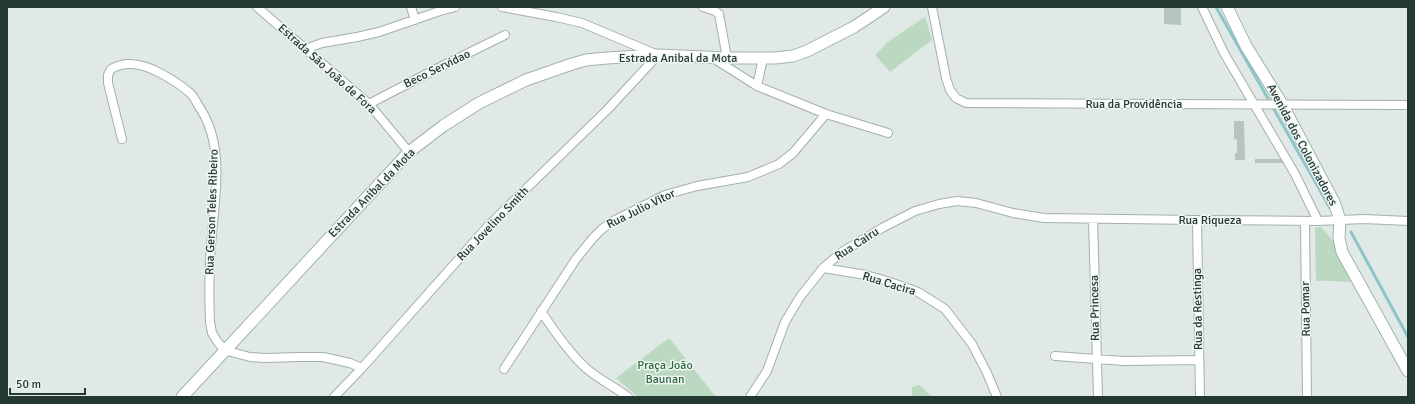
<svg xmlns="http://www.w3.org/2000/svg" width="1415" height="404" viewBox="0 0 1415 404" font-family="Signika,sans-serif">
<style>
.green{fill:#bbd9c1}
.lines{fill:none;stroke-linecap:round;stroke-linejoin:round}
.stream{stroke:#8dc4ca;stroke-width:3}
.building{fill:#b6c4be}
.street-casing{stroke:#a3b0ab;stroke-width:10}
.secondary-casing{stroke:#a0b4ac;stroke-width:13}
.street{stroke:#fff;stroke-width:8}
.secondary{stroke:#fff;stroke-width:11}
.labels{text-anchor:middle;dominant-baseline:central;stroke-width:3;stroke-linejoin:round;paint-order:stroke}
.street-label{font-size:12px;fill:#223831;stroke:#f0f6f3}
.park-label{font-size:12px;fill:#316b44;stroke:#f0f6f3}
</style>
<rect width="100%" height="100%" fill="#e0e9e5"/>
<!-- green -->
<path class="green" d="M925,17L932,40L890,72L875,55L889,41Z
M1321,227L1334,242L1353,282C1340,282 1329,280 1316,281L1315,228Z
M669,338L716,397H638L616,378Z
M920,385L932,397H912V387Z"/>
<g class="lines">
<!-- stream -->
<path class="stream" d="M1216,7L1330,208
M1351,232L1408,337"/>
</g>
<!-- building -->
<path class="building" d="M1164,7H1181V25L1164,24Z
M1234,121H1244L1245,160H1235V153H1237V139L1234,140Z
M1255,159H1283V163H1255Z"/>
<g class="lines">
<!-- street casing -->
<g class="street-casing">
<path id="street" d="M257,7L369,104L409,152
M411,7L415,20
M703,7L715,11L719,14L727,58
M932,7L946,78L950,90L956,98L966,103L1408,105
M1202,7L1224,53L1295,174L1318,221
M305,49L322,43L357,37L379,32L440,11L455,7
M713,58L757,86L826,114L888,133
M757,86L763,58
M369,104L434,70L505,35
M122,139L108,83V75L111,69C128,59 146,65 162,74C171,79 182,86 190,93C193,96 196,101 198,105C227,146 214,200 211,246C209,271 209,297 210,322L212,333L217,341L224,350L250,357L265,358L299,357H323L350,363L362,368
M1093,219L1098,397
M1197,220L1200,397
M1305,221L1307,397
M823,268L866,275L890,282L918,292L945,309L972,344L987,373L997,397
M541,311C554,331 569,353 587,369C600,380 615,387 628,397
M1055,356L1124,361L1199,360
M504,369L576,259L593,238L602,229L613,221L665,195L697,186L748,177L779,164L793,153L826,114
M334,397L362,368L489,225L608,109L658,55L582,23L556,17L502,7
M750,397L767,371L785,322L800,297L823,268L842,252L882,228L915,211L939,204L957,201L976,203L1013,213L1044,218L1197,220L1318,221L1364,219L1408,221"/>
</g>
<!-- secondary casing -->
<g class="secondary-casing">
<path id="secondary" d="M1227,7L1246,46L1282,104L1334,202L1340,220L1339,238L1342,252L1408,371
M182,397L409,152L443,126L479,103L526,80L572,64L586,60L607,58L658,55L727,58H775L793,56L807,51L854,27L884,7"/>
</g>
<!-- street -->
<use href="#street" class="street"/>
<!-- secondary -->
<use href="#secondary" class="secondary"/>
</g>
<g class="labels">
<!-- street labels -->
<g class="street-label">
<text x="678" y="58">Estrada Anibal da Mota</text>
<text transform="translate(327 69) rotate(42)">Estrada São João de Fora</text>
<text transform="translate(437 69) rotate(-26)">Beco Servidao</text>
<text x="1134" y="104">Rua da Providência</text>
<text transform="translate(1302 145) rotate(62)">Avenida dos Colonizadores</text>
<text transform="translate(372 193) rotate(-46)">Estrada Anibal da Mota</text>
<text transform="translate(641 209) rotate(-26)">Rua Julio Vitor</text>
<text transform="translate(212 212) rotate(-88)">Rua Gerson Teles Ribeiro</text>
<text x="1210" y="220">Rua Riqueza</text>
<text transform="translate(493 224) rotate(-46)">Rua Jovelino Smith</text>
<text transform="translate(857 244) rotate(-33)">Rua Cairu</text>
<text transform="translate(889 284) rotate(17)">Rua Cacira</text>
<text transform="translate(1095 308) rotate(-91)">Rua Princesa</text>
<text transform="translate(1198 309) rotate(-91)">Rua da Restinga</text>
<text transform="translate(1306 309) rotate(-91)">Rua Pomar</text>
</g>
<!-- park labels -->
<g class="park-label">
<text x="665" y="365">Praça João<tspan x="665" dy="14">Baunan</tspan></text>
</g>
</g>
<!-- border -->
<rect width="1415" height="404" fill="none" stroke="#223831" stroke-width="16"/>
<!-- scale -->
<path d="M10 388v6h75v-6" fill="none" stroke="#223831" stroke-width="2"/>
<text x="16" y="388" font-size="12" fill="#223831" stroke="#f0f6f3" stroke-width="3" paint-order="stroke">50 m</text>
</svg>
